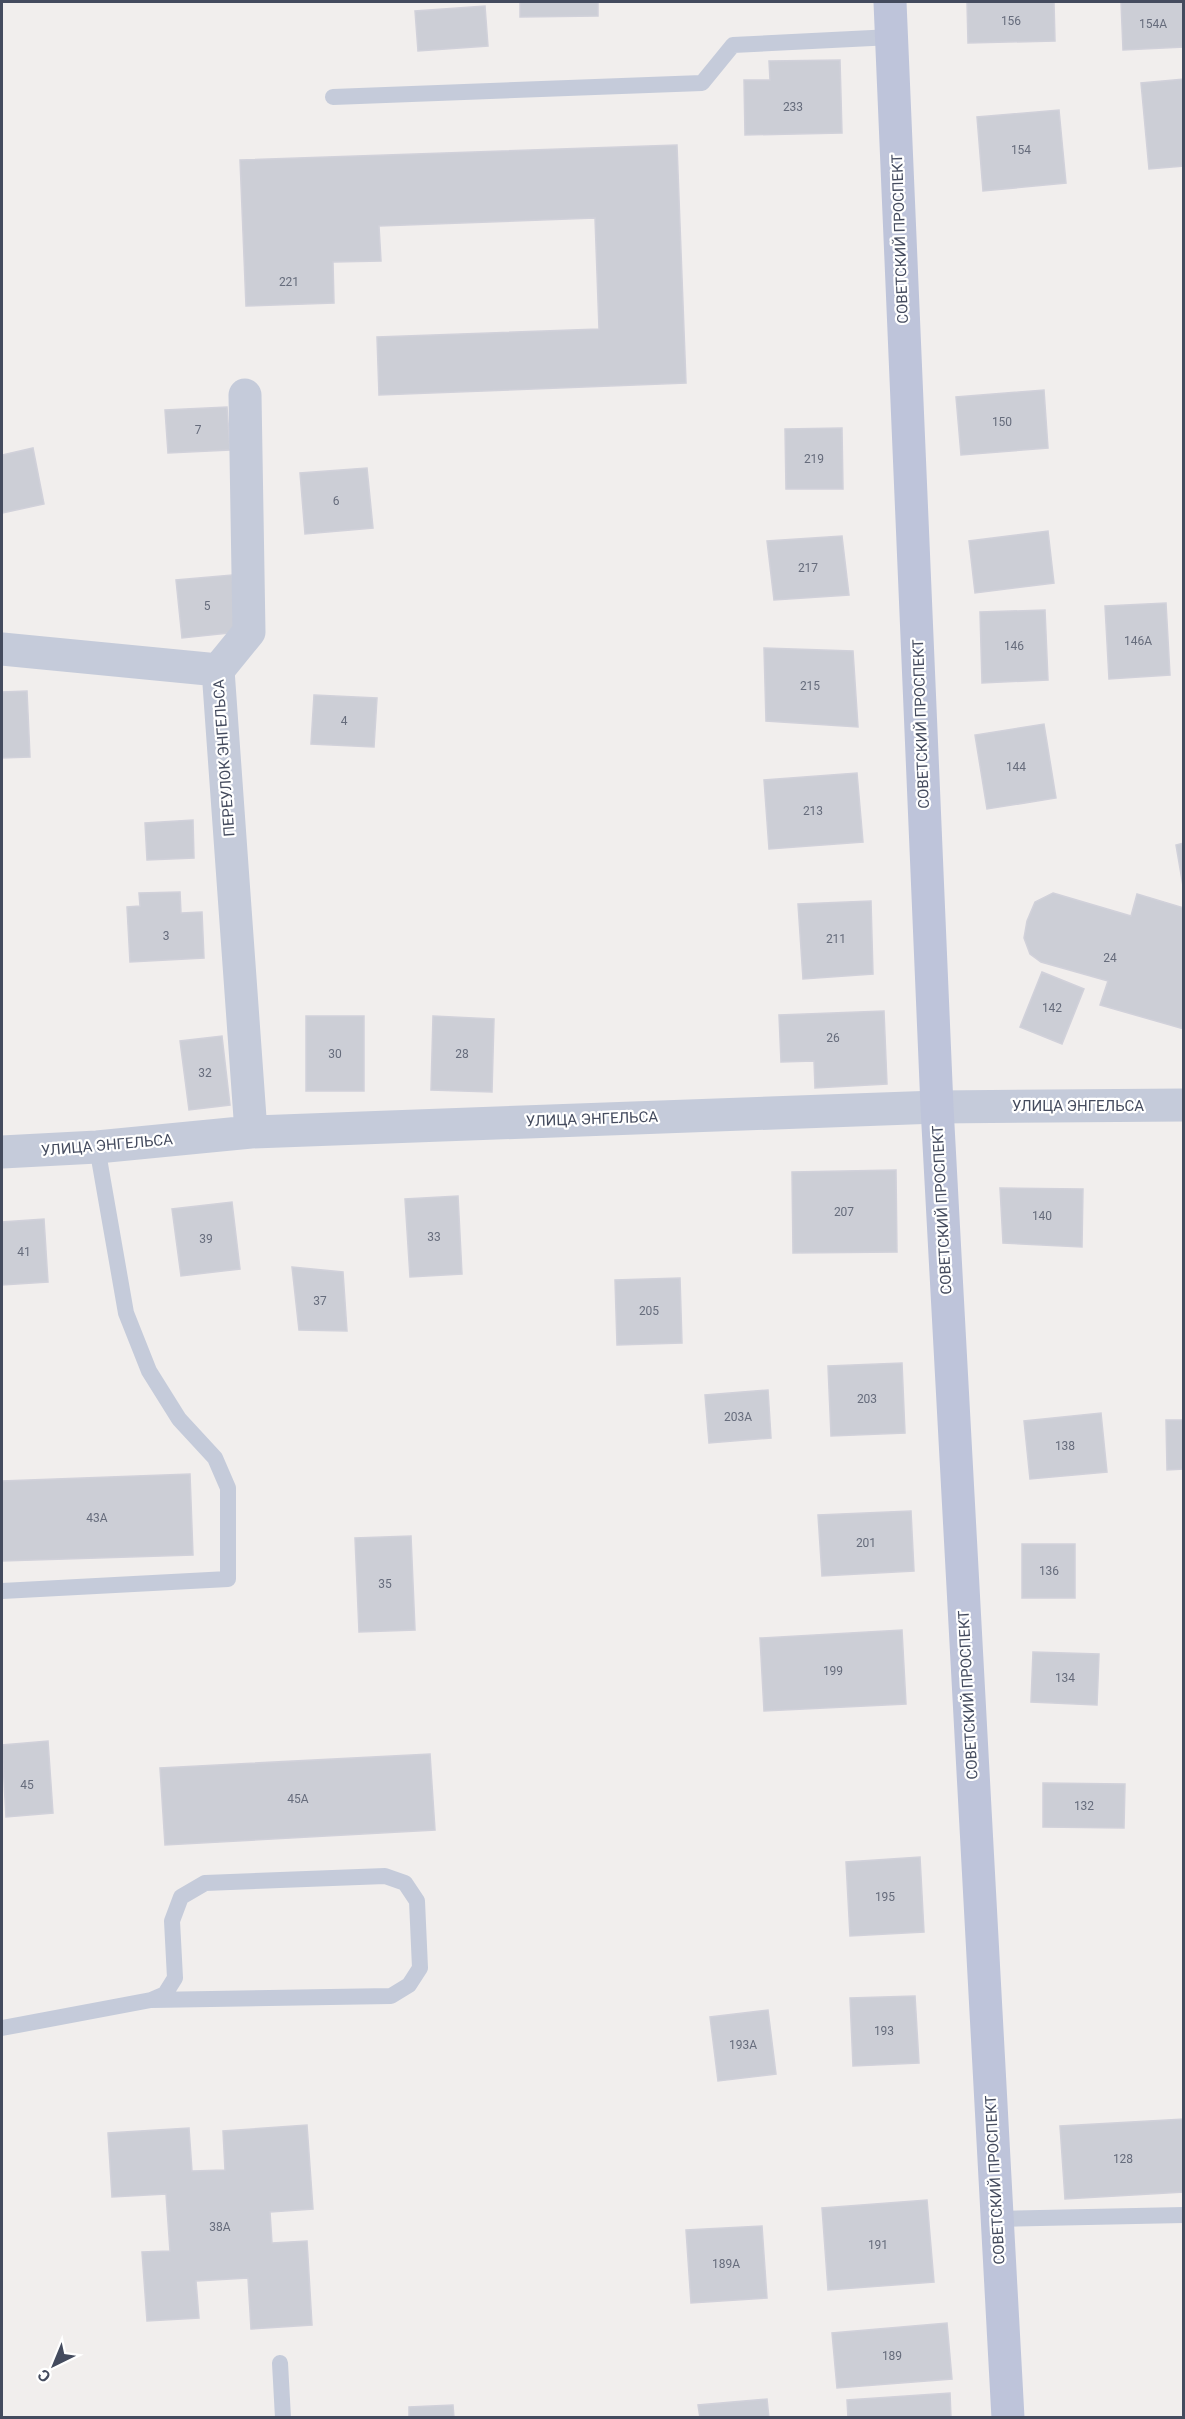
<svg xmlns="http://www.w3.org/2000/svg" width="1185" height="2419" viewBox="0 0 1185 2419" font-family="Roboto,sans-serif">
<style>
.building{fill:#ccced6;stroke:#d1d1da;stroke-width:1.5}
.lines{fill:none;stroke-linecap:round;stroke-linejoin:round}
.lane{stroke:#c5cbda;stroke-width:16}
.street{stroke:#c5cbda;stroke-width:33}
.secondary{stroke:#bec4da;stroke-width:33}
.labels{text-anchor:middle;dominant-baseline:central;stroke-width:4.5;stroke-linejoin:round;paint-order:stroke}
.number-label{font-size:12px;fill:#666c7c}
.street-label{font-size:15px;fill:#444b5e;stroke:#fff}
</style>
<rect width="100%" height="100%" fill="#f1eeed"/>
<!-- building -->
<path class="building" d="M520,2H598V16L520,17Z
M967,2H1054L1055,41L968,43Z
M1121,2H1184V47L1123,50Z
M485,6L488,46L418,51L415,11Z
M840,60L842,133L745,135L744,80H770L769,61Z
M1184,79V166L1149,169L1141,83Z
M1059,110L1066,183L983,191L977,117Z
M677,145L686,383L379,395L377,337L599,329L595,218L379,226L381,261L333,262L334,303L246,306L240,160Z
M1044,390L1048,448L961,455L956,397Z
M227,407L230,450L168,453L165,410Z
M842,428L843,489H786L785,429Z
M33,448L44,504L2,513V455Z
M367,468L373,528L305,534L300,473Z
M1048,531L1054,583L975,593L969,541Z
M842,536L849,595L774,600L767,541Z
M232,575L238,632L182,638L176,580Z
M1166,603L1170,675L1109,679L1105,606Z
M1045,610L1048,680L982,683L980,612Z
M764,648L853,651L858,727L766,721Z
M27,691L30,757L2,758V692Z
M314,695L377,698L374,747L311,744Z
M1044,724L1056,798L987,809L975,735Z
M857,773L863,842L769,849L764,780Z
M193,820L194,858L147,860L145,823Z
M1184,843V886H1183L1176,845Z
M180,892L181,913L202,912L204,958L130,962L127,907L140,906L139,893Z
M1053,893L1131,916L1137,894L1184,908V1029L1100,1005L1108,981L1041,962L1030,954L1024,938L1027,921L1035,902Z
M871,901L873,974L803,979L798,904Z
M1042,972L1084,989L1062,1044L1020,1027Z
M884,1011L887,1084L815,1088L814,1061L781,1062L779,1015Z
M306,1016H364V1091H306Z
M433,1016L494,1019L492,1092L431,1090Z
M222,1036L230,1105L189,1110L180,1041Z
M896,1170L897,1252L793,1253L792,1172Z
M1000,1188L1083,1189L1082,1247L1003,1243Z
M458,1196L462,1274L410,1277L405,1199Z
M232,1202L240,1269L181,1276L172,1209Z
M44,1219L48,1282L2,1285V1222Z
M292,1267L343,1272L347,1331L299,1330Z
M680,1278L682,1343L617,1345L615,1280Z
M902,1363L905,1433L831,1436L828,1366Z
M768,1390L771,1438L709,1443L705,1395Z
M1101,1413L1107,1472L1030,1479L1024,1421Z
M1166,1420H1184V1469L1167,1470Z
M190,1474L193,1555L2,1561V1481Z
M911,1511L914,1571L822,1576L818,1515Z
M411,1536L415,1630L359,1632L355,1538Z
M1022,1544H1075V1598H1022Z
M902,1630L906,1704L764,1711L760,1638Z
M1033,1652L1099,1654L1097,1705L1031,1702Z
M48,1741L53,1813L6,1817L2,1745Z
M430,1754L435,1830L165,1845L160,1768Z
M1043,1783L1125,1784L1124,1828L1043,1827Z
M920,1857L924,1932L850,1936L846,1862Z
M915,1996L919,2063L853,2066L850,1998Z
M768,2010L776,2074L718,2081L710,2017Z
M1184,2119V2192L1065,2199L1060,2126Z
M307,2125L313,2209L270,2212L272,2243L307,2241L312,2325L251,2329L248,2278L196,2281L199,2318L147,2321L142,2252L170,2251L166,2194L112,2197L108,2133L189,2128L192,2171L225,2170L223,2131Z
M927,2200L934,2282L828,2290L822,2208Z
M762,2226L767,2298L691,2303L686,2230Z
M947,2323L952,2379L837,2388L832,2333Z
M950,2393L951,2418H848L847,2400Z
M767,2399L769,2418H700L698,2405Z
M453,2405L454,2418H409V2407Z"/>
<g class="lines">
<!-- lane -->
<path class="lane" d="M333,97L702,83L733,45L892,37
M2,1591L228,1579V1488L215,1458L179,1419L149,1371L126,1313L97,1147
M2,2028L151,2000L165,1994L175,1978L172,1921L181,1897L205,1883L385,1876L405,1883L417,1901L420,1968L409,1985L391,1996L151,2000
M997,2219L1184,2215
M280,2363L283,2418"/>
<!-- street -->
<path class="street" d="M245,395L249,632L218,670L251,1132
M2,649L218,670
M2,1152L97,1147L251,1132L937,1107L1184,1105"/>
<!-- secondary -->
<path class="secondary" d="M890,2L937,1107L1008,2418"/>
</g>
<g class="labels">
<!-- number labels -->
<g class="number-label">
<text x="1011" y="21">156</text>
<text x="1153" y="24">154А</text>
<text x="793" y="107">233</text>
<text x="1021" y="150">154</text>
<text x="289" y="282">221</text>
<text x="1002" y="422">150</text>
<text x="198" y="430">7</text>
<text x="814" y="459">219</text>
<text x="336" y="501">6</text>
<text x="808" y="568">217</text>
<text x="207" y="606">5</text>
<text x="1138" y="641">146А</text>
<text x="1014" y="646">146</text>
<text x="810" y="686">215</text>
<text x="344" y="721">4</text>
<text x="1016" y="767">144</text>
<text x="813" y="811">213</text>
<text x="166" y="936">3</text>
<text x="836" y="939">211</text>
<text x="1110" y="958">24</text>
<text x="1052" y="1008">142</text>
<text x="833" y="1038">26</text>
<text x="335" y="1054">30</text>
<text x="462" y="1054">28</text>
<text x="205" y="1073">32</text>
<text x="844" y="1212">207</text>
<text x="1042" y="1216">140</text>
<text x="434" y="1237">33</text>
<text x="206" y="1239">39</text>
<text x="24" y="1252">41</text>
<text x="320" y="1301">37</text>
<text x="649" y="1311">205</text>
<text x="867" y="1399">203</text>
<text x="738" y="1417">203А</text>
<text x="1065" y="1446">138</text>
<text x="97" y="1518">43А</text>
<text x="866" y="1543">201</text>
<text x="1049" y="1571">136</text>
<text x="385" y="1584">35</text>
<text x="833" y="1671">199</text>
<text x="1065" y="1678">134</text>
<text x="27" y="1785">45</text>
<text x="298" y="1799">45А</text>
<text x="1084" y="1806">132</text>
<text x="885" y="1897">195</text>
<text x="884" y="2031">193</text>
<text x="743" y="2045">193А</text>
<text x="1123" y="2159">128</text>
<text x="220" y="2227">38А</text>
<text x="878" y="2245">191</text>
<text x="726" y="2264">189А</text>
<text x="892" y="2356">189</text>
</g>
<!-- street labels -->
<g class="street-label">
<text transform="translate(900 239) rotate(-92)">СОВЕТСКИЙ ПРОСПЕКТ</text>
<text transform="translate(921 724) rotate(-92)">СОВЕТСКИЙ ПРОСПЕКТ</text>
<text transform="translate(224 758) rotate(-94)">ПЕРЕУЛОК ЭНГЕЛЬСА</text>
<text x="1078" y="1106">УЛИЦА ЭНГЕЛЬСА</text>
<text transform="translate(592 1119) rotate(-2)">УЛИЦА ЭНГЕЛЬСА</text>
<text transform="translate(107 1145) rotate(-5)">УЛИЦА ЭНГЕЛЬСА</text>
<text transform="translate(942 1210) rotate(-93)">СОВЕТСКИЙ ПРОСПЕКТ</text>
<text transform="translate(968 1695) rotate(-93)">СОВЕТСКИЙ ПРОСПЕКТ</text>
<text transform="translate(995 2180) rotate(-93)">СОВЕТСКИЙ ПРОСПЕКТ</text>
</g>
</g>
<!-- border -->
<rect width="1185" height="2419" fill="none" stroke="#444b5e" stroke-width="6"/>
<!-- north arrow -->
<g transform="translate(54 2365) rotate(223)" stroke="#ffffff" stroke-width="4.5" paint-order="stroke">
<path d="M0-4.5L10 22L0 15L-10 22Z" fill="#444b5e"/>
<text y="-9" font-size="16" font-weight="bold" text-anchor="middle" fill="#444b5e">С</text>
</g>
</svg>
